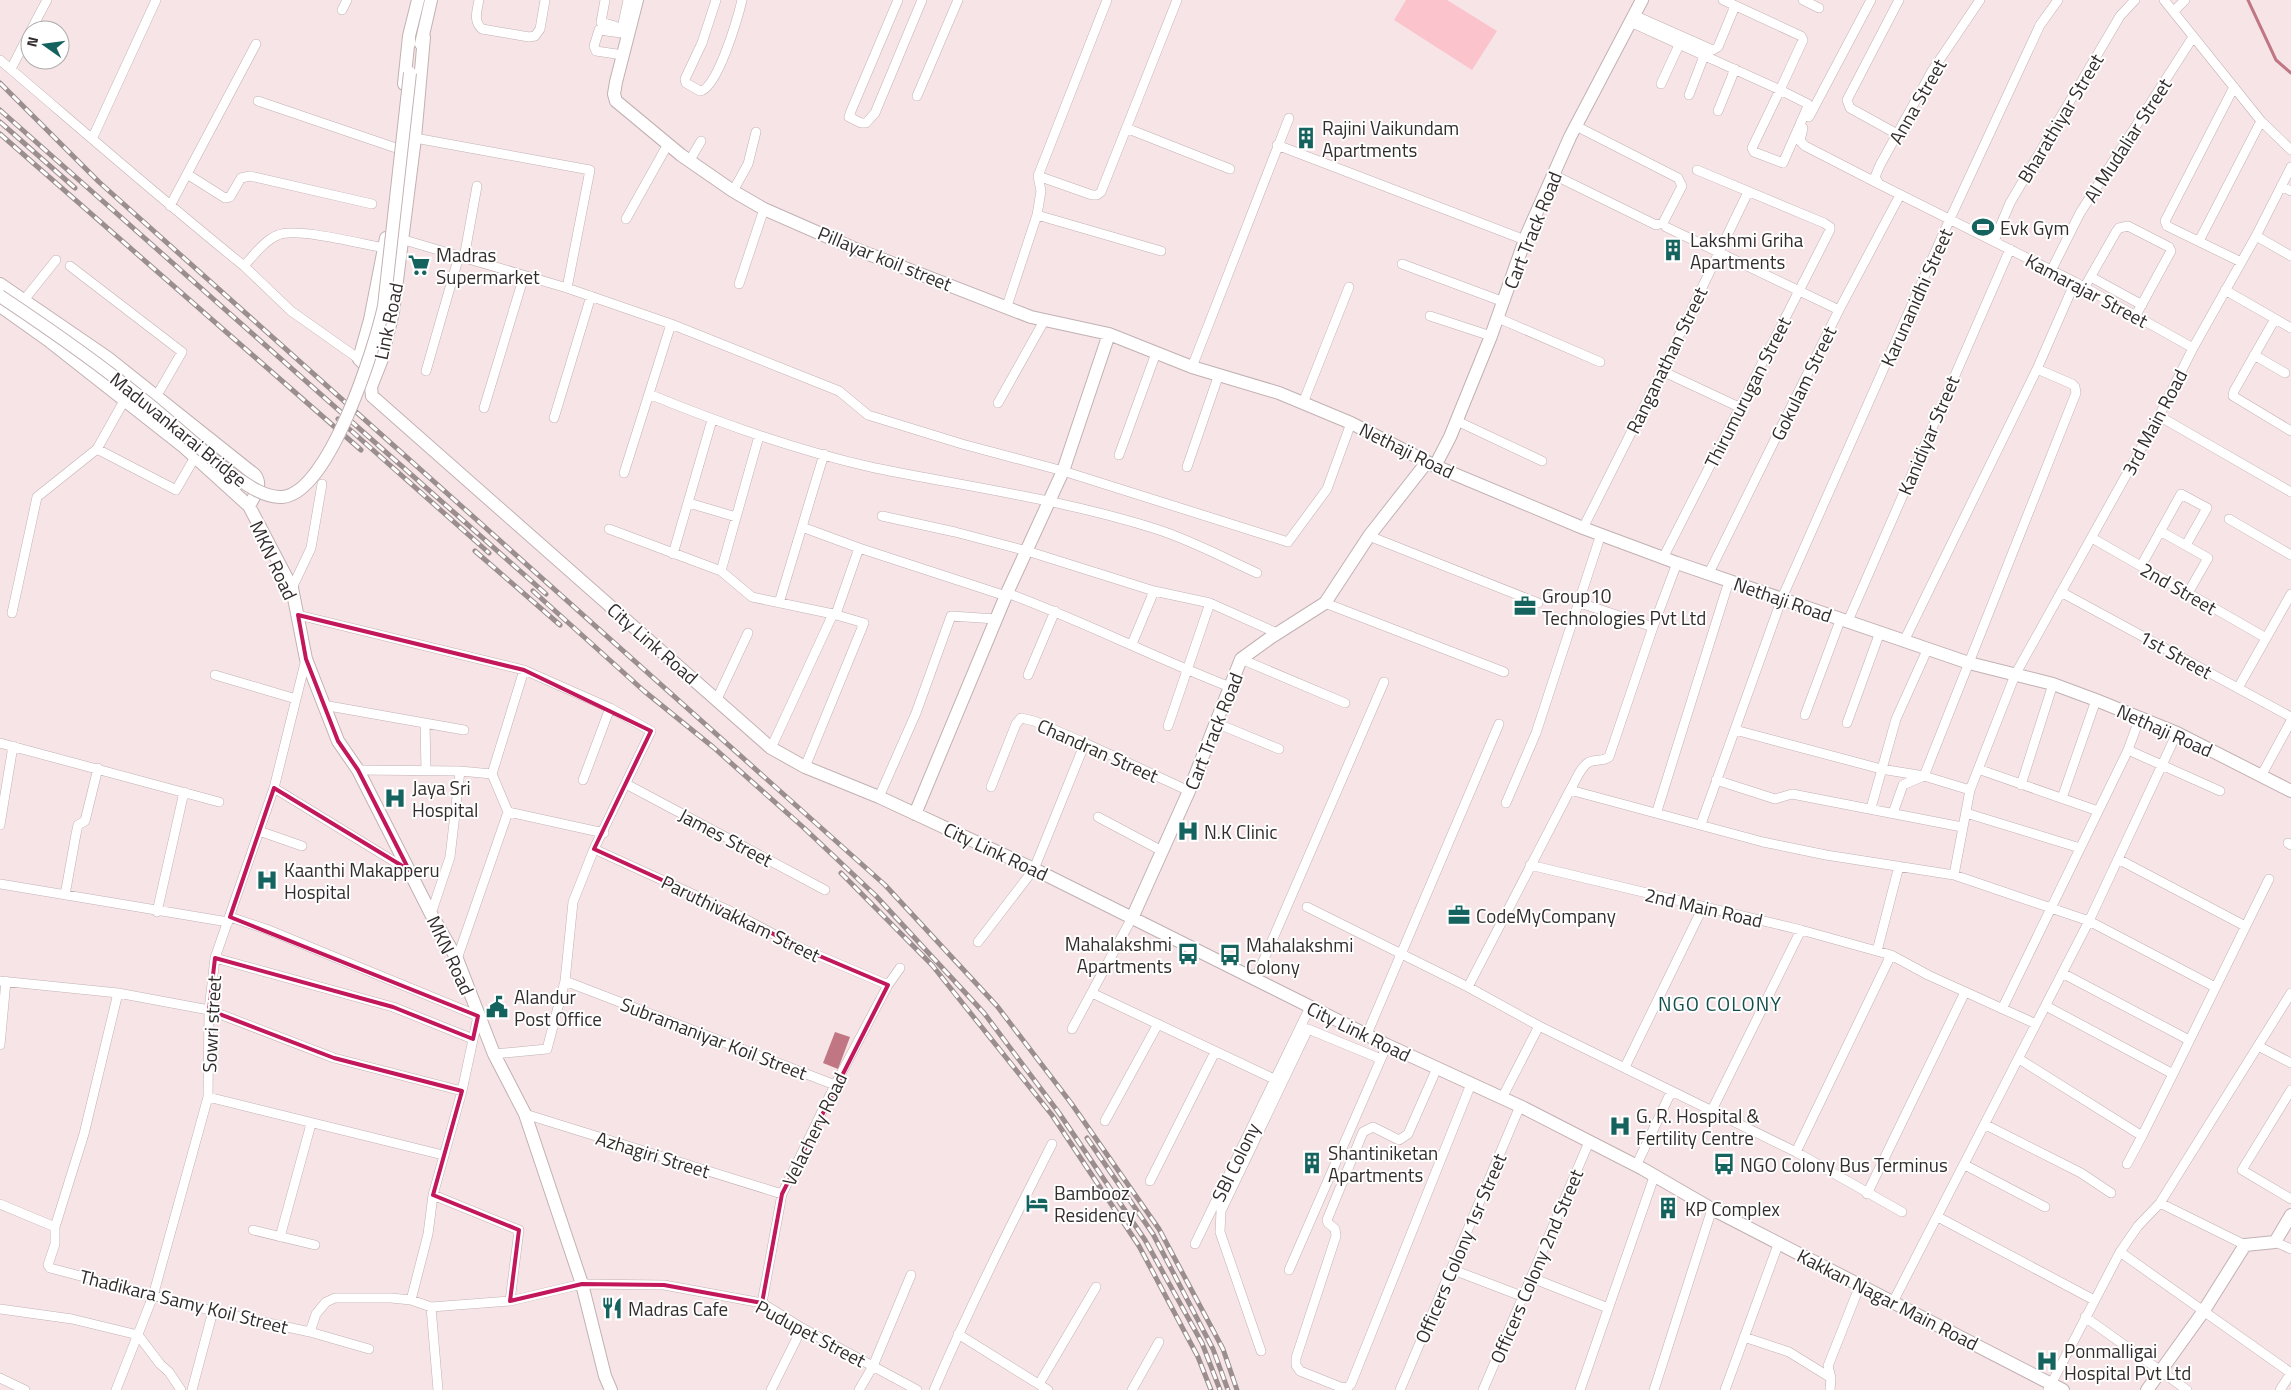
<svg xmlns="http://www.w3.org/2000/svg" width="2291" height="1390" viewBox="0 0 2291 1390" font-family="'Titillium Web',sans-serif">
<style>
.green{fill:#fbc4cd}
.water{fill:#c17684}
.lines{fill:none;stroke-linecap:round;stroke-linejoin:round}
.stream{stroke:#c17684;stroke-width:3}
.street-casing{stroke:#c2b1b3;stroke-width:10}
.secondary-casing{stroke:#c2b1b3;stroke-width:14}
.street{stroke:#fff;stroke-width:9}
.secondary{stroke:#fff;stroke-width:12}
.rail-casing{stroke:#9b8e8f;stroke-width:5}
.rail{stroke:#fff;stroke-width:3;stroke-dasharray:9;stroke-linecap:butt}
.secondary-bridge-casing{stroke:#c2b1b3;stroke-width:14;stroke-linecap:butt}
.secondary-bridge{stroke:#fff;stroke-width:12}
.marked{fill:none;stroke:#c2185b;stroke-width:4;stroke-linejoin:round}
.labels{text-anchor:middle;dominant-baseline:central;stroke-width:4;stroke-linejoin:round;paint-order:stroke}
.street-label{font-size:19px;fill:#332c2d;stroke:#fff}
.poi-label{font-size:19px;fill:#332c2d;stroke:#fff;text-anchor:start}
.neighbourhood-label{font-size:20px;letter-spacing:1px;fill:#134f4c;stroke:#fff}
</style>
<rect width="100%" height="100%" fill="#f6e4e6"/>
<!-- green -->
<path class="green" d="M1406,0H1447L1497,31L1472,70L1394,20Z"/>
<!-- water -->
<path class="water" d="M835,1032L850,1037L838,1069L823,1063Z"/>
<g class="lines">
<!-- stream -->
<path class="stream" d="M2248,0L2276,60L2291,73"/>
<!-- street casing -->
<g class="street-casing">
<path id="street" d="M479,0C477,11 473,21 482,29L529,37L535,36L540,29L545,0
M605,0L601,22L615,26
M716,0L702,43L685,79L686,83L700,91C717,90 738,17 742,0
M898,0L851,111L849,117L861,123H866L875,113L922,0
M1803,0L1819,8
M1980,0L1932,71L1880,165L1875,177L1879,184L2075,282L2193,348
M2164,0L2261,121L2291,150
M342,10L347,0
M2174,11L2185,0
M1634,15L1713,50L1718,47L1735,6
M1630,22L1780,90L1752,148L1754,152L1783,163L1808,106V104L1780,90L1803,40L1801,36L1723,0
M622,28L628,0
M31,30L47,0
M623,55L596,51L594,46L599,30L629,34
M0,60C81,129 161,199 244,266C253,256 265,240 278,235C297,227 361,244 384,248
M11,69L30,32
M1661,84L1679,45
M2234,87L2165,221L2167,226L2241,262
M1689,95L1704,56
M917,96L958,0
M258,101L396,148
M1718,111L1735,69
M1809,117L1871,0
M1126,128L1230,169
M1803,128L1800,141L1805,146L1879,184
M1897,134L1850,108L1847,100L1899,0
M93,137L156,0
M415,138L590,170L567,288
M1277,145L1525,240
M690,160L701,141
M187,174L225,198L230,197L241,178L250,176L372,204
M1554,175L1656,225L1663,223L1682,186L1678,178L1576,126
M1038,176L1092,195H1097L1101,192L1177,0
M2281,186L2291,191
M733,191L748,164L756,132
M170,206L256,44
M1037,215L1161,251
M626,219L668,144
M1666,227L1839,310
M2256,236L2291,256
M401,239L567,288L671,324L839,391L868,415L962,444L1063,471L1288,542L1327,489L1351,423
M1994,241L2010,203L2120,16L2135,0
M2199,241L2261,121
M464,258L477,186
M1402,264L1504,302
M70,266L182,352L156,397
M244,266L291,311L359,359
M2051,271L2080,213L2193,37
M2091,277L2142,305
M739,284L764,209
M2084,288L2116,232L2119,228L2128,226L2169,247L2171,251L2136,315
M2225,290L2291,328
M24,300L56,260
M1007,306L1037,215L1041,191L1038,176L1107,0
M1430,316L1491,336
M1498,318L1600,362
M2275,319L2234,391L2233,396L2291,431
M2254,355L2285,373
M1192,367L1289,118
M426,371L459,256
M1662,371L1739,407
M649,394C722,424 798,451 875,468C969,487 1065,500 1156,529C1191,540 1224,558 1257,573
M998,403L1044,321
M1303,403L1349,287
M484,408L524,276
M2159,416L2291,492
M554,418L591,296
M1457,421L1542,461
M97,449L176,490L195,457
M1119,455L1156,353
M1187,467L1219,374
M624,473L671,324
M689,503L736,517
M882,516L955,532L1027,551L1154,591L1210,603L1277,633
M2229,519L2291,555
M802,527L859,548
M1583,528L1662,371L1748,192
M609,529L721,571L752,597L833,614L864,623L805,767
M2160,531L2208,558L2188,593
M1369,536L1538,603
M2092,538L2266,638
M673,554L712,420
M1663,558L1830,230V227L1824,223L1697,170
M2141,566L2181,494L2207,508L2186,545
M721,571L759,436
M1709,573L1839,310L1900,195
M292,588L311,548L322,484
M2061,592L2291,717
M1007,593C1083,621 1155,658 1230,687
M779,603L824,454
M1325,603L1504,672
M12,613L37,497L97,449L124,401
M298,615L524,670L610,708L651,731L594,849L573,902L565,981L547,1049L494,1054
M1848,621L2010,249
M1653,627L1677,563
M1905,639L2037,369L2075,282
M1132,644L1154,591
M1241,659L1345,703
M215,675L296,699
M1028,675L1055,611
M2238,688L2291,594
M717,699L748,633
M323,705L464,730
M1805,715L1841,618
M425,723L426,771
M1216,723L1279,749
M1847,723L1880,632
M1168,726L1210,603
M1735,730L1881,769L1924,776L1970,790L2015,675L2159,416L2193,348L2256,236L2291,167
M0,743L219,802
M771,748L833,614L837,611L859,548L1006,596
M2128,750L2220,791
M1978,769L2098,811
M358,770L460,771L492,774L508,812L457,959
M492,774L524,670
M2261,776L2291,721
M583,780L610,708
M1716,780L1775,799L1792,794L1962,827
M626,784L825,890
M2021,785L2053,684
M991,787L1016,724L1021,718L1034,721L1085,743L1189,791
M274,788L408,870
M1570,790L1763,842L1826,855L1954,875L2089,921L2215,987
M879,797L916,713L951,616L996,619
M2062,798L2096,700
M1506,803L1536,733L1601,534
M1871,808L1896,719L1928,648
M1657,811L1729,581
M508,812L604,833
M1893,813L1903,785L1924,776L2076,393L2075,387L2072,384L2037,369
M1966,813L2080,848
M1098,817L1162,851
M1701,824L1782,598L1949,221L2040,25L2058,0
M0,825L13,746
M259,831L302,846
M2288,843L2291,845
M594,849L730,911L796,946L888,985
M2118,859L2245,926
M1530,865L1801,930L1891,955L1928,975L2036,1024
M1954,875L1970,790
M0,884L228,922
M65,895L76,834L78,825L85,821L98,768
M1307,907L1468,987L1539,1026L1796,1152L1902,1212
M157,912L184,792
M431,914L450,857L460,771
M230,917L266,929L478,1016L462,1091L433,1195L428,1234L411,1300
M978,942L1034,869L1085,743
M1877,951L1899,866
M215,958L393,1007L473,1039
M2062,973L2189,1040
M1255,980L1384,682
M0,981L118,993L209,1010L334,1058L462,1091
M565,981L835,1085
M1468,987L1570,790C1575,782 1581,766 1589,762C1596,759 1602,762 1609,757L1653,627L1580,603
M118,993L84,1134L55,1227V1244L48,1265L50,1268L213,1311L310,1332L316,1314L326,1302L335,1298H391L411,1300L431,1307L510,1301L582,1284L664,1285L762,1303L802,1328L917,1390
M1092,993L1274,1079
M2002,1009L2128,750L2140,717
M1072,1029L1133,916
M1367,1034L1499,724
M0,1045L6,981
M2258,1046L2291,1063
M2019,1059L2142,1136L2173,1074L2046,1006
M1625,1067L1703,907
M1437,1068L1408,1134L1399,1140L1373,1127L1363,1132L1327,1220L1328,1223L1335,1229L1336,1236L1296,1358V1365L1300,1371L1340,1387L1347,1388L1351,1384L1471,1084
M2173,1074L2269,879
M2291,1090L2242,1170L2291,1199
M208,1097L443,1155
M1502,1098L1539,1026
M1712,1110L1801,930
M525,1114L782,1194
M1105,1121L1158,1024
M1986,1125L2081,1173L2111,1193
M1796,1152L1891,955
M2127,1164L2142,1136
M1965,1165L2045,1207
M1636,1166L1671,1092
M1150,1181L1215,1052
M1867,1194L1965,992
M433,1195L519,1230L510,1301
M2160,1203L2245,1245
M0,1204L55,1227
M1938,1217L2094,1300
M253,1230L315,1245
M280,1237L311,1124
M2275,1242L2291,1249
M1195,1244L1310,1007
M2120,1252L2291,1373
M1451,1269L1524,1297
M1289,1270L1387,1045
M1532,1278L1608,1308
M1893,1302L2089,921L2177,733
M762,1303L782,1194L835,1085L888,985L900,968
M431,1307L438,1390
M0,1309L72,1319L138,1335L160,1364L169,1372L181,1390
M2085,1317L2187,1390
M310,1332L369,1349
M958,1334L1048,1390
M1744,1337L1789,1352L1831,1378
M1261,1351L1220,1232L1221,1211L1308,1029L1381,1059
M0,1378L25,1390
M1039,1384L1096,1287
M116,1390L153,1296L208,1097L209,1010L215,958L274,788L306,659
M192,1390L213,1311
M771,1390L802,1328
M859,1390L873,1366L911,1275
M934,1390C970,1306 1011,1225 1052,1144
M1132,1390L1159,1342
M1400,1390L1520,1106
M1483,1390L1589,1142
M1580,1390L1654,1177
M1654,1390L1712,1209
M1725,1390L1779,1242
M1830,1390L1831,1378L1828,1366L1860,1285
M2048,1390L2120,1252L2138,1226L2160,1203L2291,993
M2280,1390L2291,1373"/>
</g>
<!-- secondary casing -->
<g class="secondary-casing">
<path id="secondary" d="M637,0L616,82L614,94L616,101L681,155L733,191L764,209L853,248L1031,317L1109,334L1192,367L1279,393L1351,423L1435,466L1583,528L1677,563L1969,663L2053,684L2096,700L2177,733L2291,791
M424,37L415,138L393,312L382,359L371,387L372,396L771,748L805,767L879,797L1034,869L1387,1045L1524,1108L1643,1169L1712,1209L2063,1390
M409,44V36L418,0
M421,44L431,0
M404,84L409,36
M0,284L108,358L255,475C263,486 254,496 249,506
M0,306L48,340L184,447L249,506L292,588L306,659L338,741L358,770L431,914L457,959L494,1054L525,1114L582,1284L605,1376L611,1390
M373,373L359,359L370,320L386,238
M1435,466L1450,437L1491,336L1527,234L1570,137L1642,0
M915,814L1007,593L1063,471L1109,334
M1133,916L1189,791L1241,659L1270,638L1325,603L1369,536L1427,462
M2147,1390L2203,1312L2245,1245L2275,1242L2291,1215"/>
</g>
<!-- street -->
<use href="#street" class="street"/>
<!-- secondary -->
<use href="#secondary" class="secondary"/>
<!-- rail casing -->
<g class="rail-casing">
<path id="rail" d="M0,83L99,182L885,885L997,1006L1071,1103L1159,1229L1223,1349L1237,1390
M0,110L546,594
M0,122L75,188
M0,134L361,450
M338,419L489,553
M475,551L560,625
M533,591L644,691L713,747L804,828L876,896L984,1013L1059,1113L1145,1240L1202,1343L1220,1390
M841,873L932,965L1052,1115L1139,1246L1198,1357L1211,1390
M1087,1138L1153,1234L1213,1349L1228,1390"/>
</g>
<!-- rail -->
<use href="#rail" class="rail"/>
<!-- secondary-bridge casing -->
<g class="secondary-bridge-casing">
<path id="secondary-bridge" d="M0,296C48,328 96,361 141,398C173,423 202,452 234,476C247,485 265,498 282,497C329,494 375,347 384,306L410,73"/>
</g>
<!-- secondary-bridge -->
<use href="#secondary-bridge" class="secondary-bridge"/>
</g>
<!-- marked area -->
<path class="marked" d="M298,615L524,670L651,731L594,849L730,911L796,946L888,985L782,1194L762,1303L664,1285L582,1284L510,1301L519,1230L433,1195L462,1091L334,1058L209,1010L215,958L393,1007L473,1039L478,1016L230,917L274,788L409,870L358,770L338,741L306,659Z"/>
<!-- icons -->
<defs>
<g id="building-bare" transform="scale(1.725)"><path d="M-4-6H4V6H1V3H-1V6H-4ZM-2.5-4.3h1.7v1.8h-1.7ZM.8-4.3h1.7v1.8H.8ZM-2.5-1h1.7V.8h-1.7ZM.8-1h1.7V.8H.8Z" fill="#15635e" stroke="#fff" stroke-width="2.5" paint-order="stroke"/></g>
<g id="stadium-bare" transform="scale(1.725)"><path d="M0-5a6.5 5 0 1 0 0 10a6.5 5 0 1 0 0-10ZM-3.5-1.8h7v3.6h-7Z" fill="#15635e" stroke="#fff" stroke-width="2.5" paint-order="stroke"/></g>
<g id="supermarket-bare" transform="scale(1.725)"><path d="M-6-5.5h2.5l.6 2H6L4.5 2H-2.5L-4.4-4H-6ZM-1.5 3.2a1.3 1.3 0 1 0 .1 0ZM3 3.2a1.3 1.3 0 1 0 .1 0Z" fill="#15635e" stroke="#fff" stroke-width="2.5" paint-order="stroke"/></g>
<g id="office-bare" transform="scale(1.725)"><path d="M-6-3h4V-5.5h4V-3h4V5H-6ZM-1-4.5V-3h2v-1.5ZM-6 0V1H6V0Z" fill="#15635e" stroke="#fff" stroke-width="2.5" paint-order="stroke"/></g>
<g id="hospital-bare" transform="scale(1.725)"><path d="M-5-5h3v3.5h4V-5h3V5h-3V1.5h-4V5h-3Z" fill="#15635e" stroke="#fff" stroke-width="2.5" paint-order="stroke"/></g>
<g id="bus-bare" transform="scale(1.725)"><path d="M-5-6H5V4H4V6H2V4H-2V6H-4V4H-5ZM-3.5-4V0h7V-4ZM-3.5 1.2v1.5H-2V1.2ZM2 1.2v1.5H3.5V1.2Z" fill="#15635e" stroke="#fff" stroke-width="2.5" paint-order="stroke"/></g>
<g id="civic-bare" transform="scale(1.725)"><path d="M-.6-6.5H3V-4.5H.6V-3L4-1V1h2V6H-6V1h2V-1L-.6-3ZM-1.2 2.5V6h2.4V2.5Z" fill="#15635e" stroke="#fff" stroke-width="2.5" paint-order="stroke"/></g>
<g id="hotel-bare" transform="scale(1.725)"><path d="M-6-4.5h1.5V1H6V5H4.5V3h-9V5H-6ZM-4 0a1.8 1.8 0 1 1 3.6 0ZM.5 0V-2.5h3Q6-2.5 6 0Z" fill="#15635e" stroke="#fff" stroke-width="2.5" paint-order="stroke"/></g>
<g id="restaurant-bare" transform="scale(1.725)"><path d="M-5-6h1v4h1v-4h1v4h1v-4h1v5L-1.5 .5V6h-2V.5L-5-1ZM5-6V6H3V1.5H1.5Q1.5-4 5-6Z" fill="#15635e" stroke="#fff" stroke-width="2.5" paint-order="stroke"/></g>
</defs>
<g fill-rule="evenodd">
<use href="#building-bare" x="1306" y="138"/>
<use href="#stadium-bare" x="1983" y="227"/>
<use href="#building-bare" x="1673" y="250"/>
<use href="#supermarket-bare" x="419" y="265"/>
<use href="#office-bare" x="1525" y="606"/>
<use href="#hospital-bare" x="395" y="798"/>
<use href="#hospital-bare" x="1188" y="831"/>
<use href="#hospital-bare" x="267" y="880"/>
<use href="#office-bare" x="1459" y="915"/>
<use href="#bus-bare" x="1188" y="954"/>
<use href="#bus-bare" x="1230" y="955"/>
<use href="#civic-bare" x="497" y="1007"/>
<use href="#hospital-bare" x="1620" y="1126"/>
<use href="#building-bare" x="1312" y="1163"/>
<use href="#bus-bare" x="1724" y="1164"/>
<use href="#hotel-bare" x="1037" y="1203"/>
<use href="#building-bare" x="1668" y="1208"/>
<use href="#restaurant-bare" x="612" y="1308"/>
<use href="#hospital-bare" x="2047" y="1361"/>
</g>
<g class="labels">
<!-- street labels -->
<g class="street-label">
<text transform="translate(1917 101) rotate(-60)">Anna Street</text>
<text transform="translate(2060 118) rotate(-59)">Bharathiyar Street</text>
<text transform="translate(2127 140) rotate(-57)">Al Mudaliar Street</text>
<text transform="translate(1532 230) rotate(-68)">Cart Track Road</text>
<text transform="translate(885 258) rotate(22)">Pillayar koil street</text>
<text transform="translate(2087 290) rotate(28)">Kamarajar Street</text>
<text transform="translate(1916 297) rotate(-66)">Karunanidhi Street</text>
<text transform="translate(388 321) rotate(-78)">Link Road</text>
<text transform="translate(1666 360) rotate(-64)">Ranganathan Street</text>
<text transform="translate(1803 383) rotate(-64)">Gokulam Street</text>
<text transform="translate(1747 392) rotate(-63)">Thirumurugan Street</text>
<text transform="translate(2154 422) rotate(-62)">3rd Main Road</text>
<text transform="translate(179 429) rotate(39)">Maduvankarai Bridge</text>
<text transform="translate(1928 435) rotate(-67)">Kanidiyar Street</text>
<text transform="translate(1407 450) rotate(26)">Nethaji Road</text>
<text transform="translate(274 560) rotate(65)">MKN Road</text>
<text transform="translate(2179 588) rotate(30)">2nd Street</text>
<text transform="translate(1783 599) rotate(19)">Nethaji Road</text>
<text transform="translate(653 643) rotate(41)">City Link Road</text>
<text transform="translate(2176 654) rotate(29)">1st Street</text>
<text transform="translate(2165 730) rotate(24)">Nethaji Road</text>
<text transform="translate(1213 731) rotate(-68)">Cart Track Road</text>
<text transform="translate(1098 750) rotate(24)">Chandran Street</text>
<text transform="translate(726 837) rotate(28)">James Street</text>
<text transform="translate(996 851) rotate(25)">City Link Road</text>
<text transform="translate(1704 907) rotate(13)">2nd Main Road</text>
<text transform="translate(741 918) rotate(26)">Paruthivakkam Street</text>
<text transform="translate(451 955) rotate(65)">MKN Road</text>
<text transform="translate(211 1024) rotate(-87)">Sowri street</text>
<text transform="translate(1359 1031) rotate(26)">City Link Road</text>
<text transform="translate(714 1038) rotate(21)">Subramaniyar Koil Street</text>
<text transform="translate(814 1129) rotate(-64)">Velachery Road</text>
<text transform="translate(653 1154) rotate(17)">Azhagiri Street</text>
<text transform="translate(1235 1162) rotate(-64)">SBI Colony</text>
<text transform="translate(1460 1248) rotate(-67)">Officers Colony 1sr Street</text>
<text transform="translate(1536 1266) rotate(-67)">Officers Colony 2nd Street</text>
<text transform="translate(1888 1299) rotate(27)">Kakkan Nagar Main Road</text>
<text transform="translate(184 1301) rotate(14)">Thadikara Samy Koil Street</text>
<text transform="translate(811 1333) rotate(28)">Pudupet Street</text>
</g>
<!-- poi labels -->
<g class="poi-label">
<text x="1322" y="127">Rajini Vaikundam<tspan x="1322" dy="22">Apartments</tspan></text>
<text x="2000" y="227">Evk Gym</text>
<text x="1690" y="239">Lakshmi Griha<tspan x="1690" dy="22">Apartments</tspan></text>
<text x="436" y="254">Madras<tspan x="436" dy="22">Supermarket</tspan></text>
<text x="1542" y="595">Group10<tspan x="1542" dy="22">Technologies Pvt Ltd</tspan></text>
<text x="412" y="787">Jaya Sri<tspan x="412" dy="22">Hospital</tspan></text>
<text x="1204" y="831">N.K Clinic</text>
<text x="284" y="869">Kaanthi Makapperu<tspan x="284" dy="22">Hospital</tspan></text>
<text x="1476" y="915">CodeMyCompany</text>
<text x="1172" y="943" text-anchor="end">Mahalakshmi<tspan x="1172" dy="22">Apartments</tspan></text>
<text x="1246" y="944">Mahalakshmi<tspan x="1246" dy="22">Colony</tspan></text>
<text x="514" y="996">Alandur<tspan x="514" dy="22">Post Office</tspan></text>
<text x="1636" y="1115">G. R. Hospital &amp;<tspan x="1636" dy="22">Fertility Centre</tspan></text>
<text x="1328" y="1152">Shantiniketan<tspan x="1328" dy="22">Apartments</tspan></text>
<text x="1740" y="1164">NGO Colony Bus Terminus</text>
<text x="1054" y="1192">Bambooz<tspan x="1054" dy="22">Residency</tspan></text>
<text x="1685" y="1208">KP Complex</text>
<text x="628" y="1308">Madras Cafe</text>
<text x="2064" y="1350">Ponmalligai<tspan x="2064" dy="22">Hospital Pvt Ltd</tspan></text>
</g>
<!-- neighbourhood labels -->
<g class="neighbourhood-label">
<text x="1720" y="1003">NGO COLONY</text>
</g>
</g>
<!-- north arrow -->
<g transform="translate(45 45) rotate(284)"><circle r="24" fill="#ffffff" stroke="#adabab"/>
<path d="M0-4L9 19L0 12L-9 19Z" fill="#15635e"/>
<text y="-8" font-size="14" font-weight="bold" text-anchor="middle" fill="#332c2d">N</text>
</g>
</svg>
